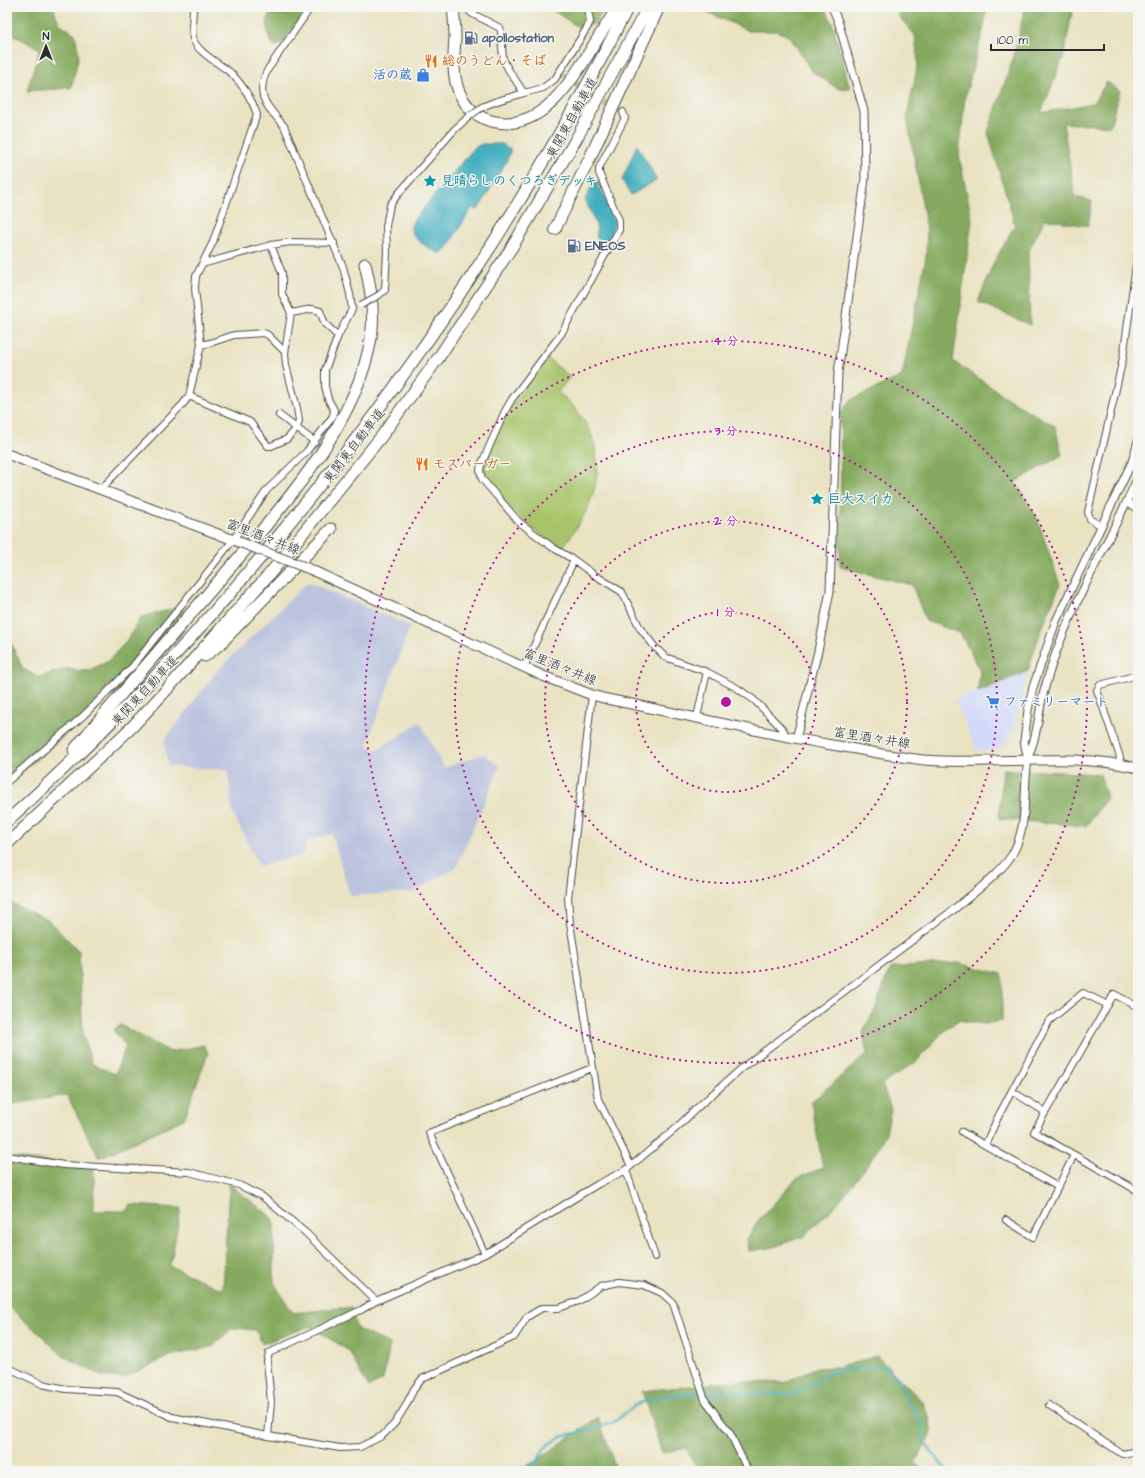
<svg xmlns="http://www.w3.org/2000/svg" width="1145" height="1478" viewBox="0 0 1145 1478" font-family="'Architects Daughter','Klee One',sans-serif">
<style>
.built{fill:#d1d9f9}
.industrial{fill:#bbc3de}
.green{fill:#a7c46b;stroke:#69784b}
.forest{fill:#85aa5f;stroke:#586a45}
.water{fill:#42afbf;stroke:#366d75}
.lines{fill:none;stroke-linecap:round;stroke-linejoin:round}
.stream{stroke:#42afbf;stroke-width:2.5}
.minor-tunnel{stroke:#c3bea4;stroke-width:6;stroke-dasharray:6 3;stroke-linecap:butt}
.minor-casing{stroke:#484742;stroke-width:8}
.tertiary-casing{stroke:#484742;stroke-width:9}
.primary-casing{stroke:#484742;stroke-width:11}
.motorway-casing{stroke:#484742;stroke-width:13}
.minor{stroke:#fff;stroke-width:6}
.tertiary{stroke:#fff;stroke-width:7}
.primary{stroke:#fff;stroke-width:9}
.motorway{stroke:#fff;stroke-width:11}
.minor-bridge-casing{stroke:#484742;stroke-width:8;stroke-linecap:butt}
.primary-bridge-casing{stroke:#484742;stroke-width:11;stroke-linecap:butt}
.minor-bridge{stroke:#fff;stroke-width:6}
.primary-bridge{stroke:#fff;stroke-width:9}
.ring{fill:none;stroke:#b5179e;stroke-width:2;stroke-dasharray:2 4}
.labels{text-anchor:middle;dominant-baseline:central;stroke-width:3;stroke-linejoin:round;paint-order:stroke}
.service-label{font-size:13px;font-weight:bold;fill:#4e5e75;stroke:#f6f6f2;text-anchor:start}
.food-label{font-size:13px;font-weight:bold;fill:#c56008;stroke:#f6f6f2;text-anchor:start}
.shop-label{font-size:13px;font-weight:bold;fill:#366cbe;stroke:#f6f6f2;text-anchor:end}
.street-label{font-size:13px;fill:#2b2b2b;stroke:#f6f6f2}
.culture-label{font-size:13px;font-weight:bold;fill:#0d838f;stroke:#f6f6f2;text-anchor:start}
.centre{fill:#b5179e;stroke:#f6f6f2;stroke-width:2}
.ring-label{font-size:12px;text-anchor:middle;font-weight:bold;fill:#b5179e;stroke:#f6f6f2;stroke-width:3;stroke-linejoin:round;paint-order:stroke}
</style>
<rect width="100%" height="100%" fill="#f6f6f2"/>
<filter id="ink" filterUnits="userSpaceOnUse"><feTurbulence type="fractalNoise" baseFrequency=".025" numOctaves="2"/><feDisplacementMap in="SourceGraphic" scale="8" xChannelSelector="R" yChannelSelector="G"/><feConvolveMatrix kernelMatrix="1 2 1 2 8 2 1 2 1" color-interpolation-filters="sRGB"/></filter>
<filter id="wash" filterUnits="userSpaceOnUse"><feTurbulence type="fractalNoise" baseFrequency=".012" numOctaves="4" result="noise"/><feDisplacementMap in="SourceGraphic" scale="16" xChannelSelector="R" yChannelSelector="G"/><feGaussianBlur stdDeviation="0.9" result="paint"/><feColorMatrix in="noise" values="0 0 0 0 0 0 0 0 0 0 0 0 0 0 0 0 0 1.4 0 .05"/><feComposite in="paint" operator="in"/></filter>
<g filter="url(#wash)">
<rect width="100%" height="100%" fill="#e9e3c2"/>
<!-- built -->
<path class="built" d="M1028,671L1013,732L1000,749L977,751L955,700L1001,683Z"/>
<!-- industrial -->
<path class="industrial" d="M308,582L410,626L367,745L376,751L420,722L444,768L484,754L500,766L456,868L413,892L350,896L332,834L308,841L303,855L259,866L232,812L228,770L168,766L164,741L216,672Z"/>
<!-- green -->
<path class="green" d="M547,358L570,377L558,392C563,397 569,401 574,407C600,437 604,473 587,509C580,523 571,536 562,548C530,532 508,505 486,478L483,471V466L507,412Z"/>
<!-- forest -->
<path class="forest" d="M8,7H53L59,23L75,34L79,55L71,88L27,91L40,49L15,36Z
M272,7H308L282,44L274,46C265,35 266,20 272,7Z
M548,7H605L595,24L578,27Z
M704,7H825L833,25L850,89L837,88L811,71L793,41L787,35L775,31H749L709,13Z
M904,7H987L984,26L965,97L959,155L972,220L953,361L1016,404L1055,426L1062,455L1015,482L1037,518L1060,585C1048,613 1036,641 1028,671L978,692L980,670L960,633L926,621L912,585L840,567L841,414L849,401L902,376L926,257L927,230L907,117L918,63L915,35L897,14Z
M1025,7H1073L1064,55L1041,113L1093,103L1107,82L1120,91L1110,126L1063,123L1075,197L1092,201L1088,226L1045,219L1028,252L1030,325L978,302L993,264L1015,225L988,132L1014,56Z
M181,607L188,620L180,637L154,664L102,703L7,785V634L23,669L38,677L67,669L87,671L107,662L125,643L141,617Z
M1003,769L1100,774L1107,798L1086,826L999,819Z
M7,901L49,921L79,951L83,1036L92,1064L115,1074L126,1046L113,1030L121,1025L170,1052L204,1045L208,1053L184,1119L99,1158L67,1095L7,1105Z
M958,963L1002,974V1021L984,1024L958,1020L941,1034L916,1062L882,1084L891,1109L886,1133L870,1162L837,1204L803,1237L770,1248L749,1251L747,1239L758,1221L797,1178L823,1168L811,1102L867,1054L863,1031L875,1010L890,968Z
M7,1157L94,1166V1211H126L130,1205L181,1208L170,1266L223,1290L229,1184L274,1219V1283L293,1313L351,1307L357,1329L390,1344L383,1380L369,1387L362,1376L349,1351L310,1326L262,1344L256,1330L232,1328L214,1346L170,1356L123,1378L101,1376L63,1356L40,1334L10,1308L9,1265H7Z
M877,1356L923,1402L929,1417L932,1433L915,1463L928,1471H698L686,1448L662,1453L642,1391L738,1381L784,1383L815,1368L840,1367Z
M598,1417L615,1466L639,1471H522Z"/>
<!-- water -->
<path class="water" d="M482,144H503L508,149L510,148V152L507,160L478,210L472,208L447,248L440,253C433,252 415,240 412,233C410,229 411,225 413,221L475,147Z
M637,145L657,180L631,195L622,180Z
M594,182H598L599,184L597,186L598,189H601C616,219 619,221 603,251L598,252L596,224L585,200Z"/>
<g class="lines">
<!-- stream -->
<path class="stream" d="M514,1471L538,1461L543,1450L550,1443L566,1435L597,1428L614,1422L634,1406L647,1400L666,1396L697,1393L795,1394L830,1373L840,1370L876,1366L886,1368L895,1376L923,1426V1441L947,1471"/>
</g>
</g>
<g filter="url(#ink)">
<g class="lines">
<!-- minor-tunnel -->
<path class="minor-tunnel" d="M559,73L623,112"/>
<!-- minor casing -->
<g class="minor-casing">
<path id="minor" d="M467,7L471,13L500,28L501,32L503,59L508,69L524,93L543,88L555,79L587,28L590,22L588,7
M482,107L494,102L524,93
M623,112L625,118L599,168V173L619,220V230L561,334L512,399L505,411L481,465L480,471L482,479L519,522L552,547L574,560L593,574L622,592L640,628L654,646L665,657L707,672L737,688L754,700L768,714L784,731L785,737
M202,264L271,245L291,242L334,243
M379,295L385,290L387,252L386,226L390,205L399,193L455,129L471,115
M291,313L312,309L320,311L325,324L338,336
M201,345L210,343L234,335L264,333L268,335L285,352
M189,396L250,422L268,446H271L287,439L297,428L299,421L297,408L286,365L285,353L291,313L282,294V273L271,245
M279,415L315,442
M101,489L183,404L189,396L201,345L195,288L196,276L213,242L257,114C252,100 242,84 231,73C220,64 196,52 193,38C191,28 193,17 193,7
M1101,526L1090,519L1088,512L1123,358L1138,251
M524,667L574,560
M592,695L568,898L570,923L598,1099L631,1166
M697,717L707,672
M1118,763L1120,758L1119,754L1097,690L1100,685L1138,675
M7,782L83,716L133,666L233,540L267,490L307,451L333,416L334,410L328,399L325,386V370L338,336L352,309L350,294L343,267L284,126C267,106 254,96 268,69L311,7
M1138,1007L1114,994L1034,1132L1138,1191
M1012,1091L1045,1112
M962,1132L1058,1187
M985,1145L999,1115L1049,1021L1083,993L1108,1005
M7,1156L64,1165L189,1172L239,1185L263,1197L306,1233L376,1301
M626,1170L655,1257
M1006,1220L1033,1237L1074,1155
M485,1254L429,1133L592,1068
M7,1367L42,1384L66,1389L117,1392L172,1417L268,1436L340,1448L360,1447L382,1436L395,1423L405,1407L414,1389L422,1379L514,1337L527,1317L542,1308H559L579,1301L601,1286L619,1282L644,1285L662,1293L673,1303L705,1400L730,1433L748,1471
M1049,1405L1122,1454L1138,1451
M268,1436L271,1402L267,1361L269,1353L361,1310L376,1301L485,1254L575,1198L598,1184L626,1170L674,1130L698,1107L743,1067L953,910"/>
</g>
<!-- tertiary casing -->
<g class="tertiary-casing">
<path id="tertiary" d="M1127,503L1138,508
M796,739L818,651L830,591L838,373L865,179L864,111L838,21L832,7
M1028,760L1024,741L1028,710L1033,687L1056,621L1132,462L1138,441
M953,910C971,895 1006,870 1015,849C1028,821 1023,790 1028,760C1029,753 1032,747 1034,740C1039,721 1040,702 1046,684C1066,611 1108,546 1138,477"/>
</g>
<!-- primary casing -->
<g class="primary-casing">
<path id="primary" d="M7,454L239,542
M307,568L543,676L592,695L607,699C686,715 764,734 844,747C871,752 897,757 924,760C996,766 1068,751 1138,768"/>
</g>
<!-- motorway casing -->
<g class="motorway-casing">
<path id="motorway" d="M453,7C454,17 455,27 455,37C454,55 452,72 458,89C463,104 476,117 491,121C538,133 568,87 589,53C598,38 608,22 618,7
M555,229L588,162L659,7
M205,656L220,644L331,529
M74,750C123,691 174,634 223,576C279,510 357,426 371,338C375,313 371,288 365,264
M7,821C106,733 197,635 281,533C415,371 533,195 628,7
M7,844L132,727L170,686L272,571L381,437L439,357L512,247L575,141L648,7"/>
</g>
<!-- minor -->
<use href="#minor" class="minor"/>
<!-- tertiary -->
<use href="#tertiary" class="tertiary"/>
<!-- primary -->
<use href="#primary" class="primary"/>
<!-- motorway -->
<use href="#motorway" class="motorway"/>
<!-- minor-bridge casing -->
<g class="minor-bridge-casing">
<path id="minor-bridge" d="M471,115L482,107
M361,305L379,295"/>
</g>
<!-- primary-bridge casing -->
<g class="primary-bridge-casing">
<path id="primary-bridge" d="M239,542L307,568"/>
</g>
<!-- minor-bridge -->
<use href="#minor-bridge" class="minor-bridge"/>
<!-- primary-bridge -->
<use href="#primary-bridge" class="primary-bridge"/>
</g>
</g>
<!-- distance rings -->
<g class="ring">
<circle cx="726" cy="702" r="90"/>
<circle cx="726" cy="702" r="181"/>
<circle cx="726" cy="702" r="271"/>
<circle cx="726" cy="702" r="361"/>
</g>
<!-- icons -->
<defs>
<g id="fuel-bare" transform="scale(1.08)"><path d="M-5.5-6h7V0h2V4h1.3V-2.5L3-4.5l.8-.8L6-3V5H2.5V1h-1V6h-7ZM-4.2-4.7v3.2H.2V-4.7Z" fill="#5c6f8a" stroke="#f6f6f2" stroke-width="2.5" paint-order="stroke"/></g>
<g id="restaurant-bare" transform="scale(1.08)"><path d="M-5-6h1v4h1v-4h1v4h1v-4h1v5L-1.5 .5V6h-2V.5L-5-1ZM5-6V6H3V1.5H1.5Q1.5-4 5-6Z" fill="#e8710a" stroke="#f6f6f2" stroke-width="2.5" paint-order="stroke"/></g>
<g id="shop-bare" transform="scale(1.08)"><path d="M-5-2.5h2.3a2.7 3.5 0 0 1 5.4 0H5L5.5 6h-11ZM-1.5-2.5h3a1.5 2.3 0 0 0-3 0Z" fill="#3f7fe0" stroke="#f6f6f2" stroke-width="2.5" paint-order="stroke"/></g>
<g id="sight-bare" transform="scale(1.08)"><path d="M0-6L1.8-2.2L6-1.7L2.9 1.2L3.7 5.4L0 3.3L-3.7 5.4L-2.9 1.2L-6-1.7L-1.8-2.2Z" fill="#0f9aa8" stroke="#f6f6f2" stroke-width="2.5" paint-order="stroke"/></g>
<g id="supermarket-bare" transform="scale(1.08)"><path d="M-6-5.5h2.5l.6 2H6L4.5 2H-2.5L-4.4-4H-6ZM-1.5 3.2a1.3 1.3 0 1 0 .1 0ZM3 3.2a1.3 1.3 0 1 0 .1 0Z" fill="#3f7fe0" stroke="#f6f6f2" stroke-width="2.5" paint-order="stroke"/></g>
</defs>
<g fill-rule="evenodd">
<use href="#fuel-bare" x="471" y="38"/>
<use href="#restaurant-bare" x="431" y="61"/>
<use href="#shop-bare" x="423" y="75"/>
<use href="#sight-bare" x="430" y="181"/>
<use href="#fuel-bare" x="574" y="246"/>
<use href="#restaurant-bare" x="422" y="464"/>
<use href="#sight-bare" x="817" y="499"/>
<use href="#supermarket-bare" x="993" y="702"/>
</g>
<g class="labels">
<!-- service labels -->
<g class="service-label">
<text x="482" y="38">apollostation</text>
<text x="585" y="246">ENEOS</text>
</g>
<!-- food labels -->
<g class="food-label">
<text x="442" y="61">総のうどん・そば</text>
<text x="433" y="464">モスバーガー</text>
</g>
<!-- shop labels -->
<g class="shop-label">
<text x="412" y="75">活の蔵</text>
<text x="1004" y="702" text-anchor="start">ファミリーマート</text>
</g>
<!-- street labels -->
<g class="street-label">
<text transform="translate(572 118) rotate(-61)">東関東自動車道</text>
<text transform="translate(354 446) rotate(-52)">東関東自動車道</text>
<text transform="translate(263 537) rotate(21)">富里酒々井線</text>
<text transform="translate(560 667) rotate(22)">富里酒々井線</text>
<text transform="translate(145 691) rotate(-47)">東関東自動車道</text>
<text transform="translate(872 738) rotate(9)">富里酒々井線</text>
</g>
<!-- culture labels -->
<g class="culture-label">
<text x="441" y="181">見晴らしのくつろぎデッキ</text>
<text x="828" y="499">巨大スイカ</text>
</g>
</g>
<circle cx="726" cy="702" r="6" class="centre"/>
<g class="ring-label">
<text x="726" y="345">4 分</text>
<text x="726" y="435">3 分</text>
<text x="726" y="525">2 分</text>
<text x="726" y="616">1 分</text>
</g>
<!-- margin -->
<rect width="1145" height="1478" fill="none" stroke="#f6f6f2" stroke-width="24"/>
<!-- north arrow -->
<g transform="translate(46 46)" stroke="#f6f6f2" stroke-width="3" paint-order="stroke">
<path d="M0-3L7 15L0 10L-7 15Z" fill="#2b2b2b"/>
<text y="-6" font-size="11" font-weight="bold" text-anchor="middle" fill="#2b2b2b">N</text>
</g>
<!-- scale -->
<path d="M991 44v6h113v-6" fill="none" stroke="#2b2b2b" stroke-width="2"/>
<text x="997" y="44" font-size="12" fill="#2b2b2b" stroke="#f6f6f2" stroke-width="3" paint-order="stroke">100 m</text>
</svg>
